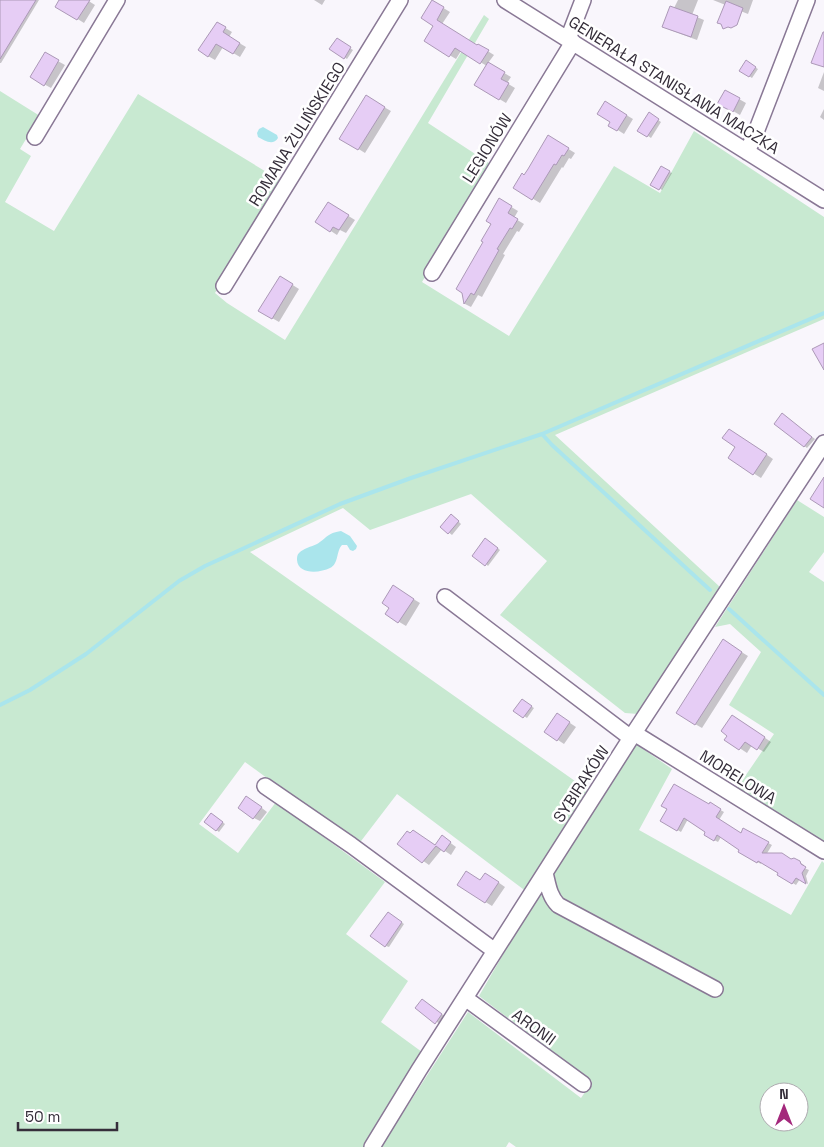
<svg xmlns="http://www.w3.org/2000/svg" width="824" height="1147" viewBox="0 0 824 1147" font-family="'Space Grotesk',sans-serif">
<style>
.green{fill:#c8e9d1;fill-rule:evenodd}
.water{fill:#aae5ec}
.shadow{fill:#0003}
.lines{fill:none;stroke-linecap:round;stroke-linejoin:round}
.stream{stroke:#aae5ec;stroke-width:4}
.building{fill:#e6cdf5;stroke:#ac99b7}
.minor-casing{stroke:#897895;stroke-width:18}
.minor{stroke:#fff;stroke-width:15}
.labels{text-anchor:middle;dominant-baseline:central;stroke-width:5;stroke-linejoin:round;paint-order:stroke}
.street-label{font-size:16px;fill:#352e3a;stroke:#fff}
</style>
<rect width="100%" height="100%" fill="#f9f6fc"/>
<!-- green -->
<path class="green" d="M484,15L489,19L428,123L492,165L422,282L509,336L614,166L660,193L694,131L824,217V319L555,435L720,587L710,610L638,714L625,713L500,615L547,561L471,494L370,530L343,508L250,552L592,793L527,892L397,794L358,845L245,762L199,824L238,853L276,802L385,882L346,934L408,981L381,1022L422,1052L366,1147H0V91L40,116L20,149L31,156L5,202L54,231L138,94L283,182L215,293L227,303L285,340Z
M797,500L824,517V552L809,572L824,582V842L737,788L774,734L729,705L761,652L730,624L715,627Z
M636,744L672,769L639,830L791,915L822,861L824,863V1147H516L509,1142L506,1147H381L468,1012L581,1098L592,1082L479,996L544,884L550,907L716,995L561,901L550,871ZM769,1092H799V1122H769Z"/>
<!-- water -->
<path class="water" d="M263,127L277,135L278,138C273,146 265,141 258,137L257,133L259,129Z
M341,531L350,536L357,546L356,549L353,551L350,550L347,545H342C336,551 339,564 330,568C320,573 298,575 297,560C297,557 297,555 299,553C304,548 311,547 317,544C327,538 327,533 341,531Z"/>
<!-- shadow -->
<path class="shadow" d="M0,0H39L1,63H0Z
M61,0H87L95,5L84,23L57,6Z
M314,0H325L322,5Z
M678,0H698L692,15L704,20L697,40L670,30L664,26L674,8Z
M713,0H753L748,14Z
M432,1L450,12L442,24L478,47V45L494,55L488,63L511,77L507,83L515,88L506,103L476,85L487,66L461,51L456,59L426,41L435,25Z
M217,23L232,32L229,37L246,47L240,57L223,47L215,60L208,56Z
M337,40L353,50L347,59L331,49Z
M45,54L65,65L51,88L31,77Z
M746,62L758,69L752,78L741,71Z
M824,72V91L818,88Z
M725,91L746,103L740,115L719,103Z
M366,97L391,111L365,153L341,138Z
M606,103L633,119L624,134L610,125L612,122Z
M824,109V120L820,117Z
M649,114L661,122L651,138L639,130Z
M549,137L575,153L571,159L569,158L563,168L562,167L540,203L515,188L524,176Z
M661,168L672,173L662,190L652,184Z
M500,200L518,211L514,218L524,224L519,232L517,231L503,254L505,255L482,297L478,295L471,307L465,304L463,292L493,224Z
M329,204L355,220L346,233L340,230L337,235L317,222Z
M280,277L299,289L279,322L260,311Z
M785,417L815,439L807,448L776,424Z
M736,434L773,459L761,478L729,458L737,446Z
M454,517L461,524L452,535L442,527Z
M489,541L500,550L488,566L486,564Z
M400,591L420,603L406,626L386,614Z
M730,645L748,656L702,728L695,724Z
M522,701L534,708L527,718L515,710Z
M564,719L576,727L564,744L546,732Z
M739,720L771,742L764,752L752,745L747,753L726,739Z
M253,801L267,812L260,821L254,818Z
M710,804L724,812L719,820L741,834L744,830L772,845L766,855L791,860L794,859L804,865V868L809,870L806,876L808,884L800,879L796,885L778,874L779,873L762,862L761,864L739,852L740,850L721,837L718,842L714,840L707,832L688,819L681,832L662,821L709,805Z
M214,816L225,824L219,832L206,822Z
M448,841L456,847L451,855L442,849L429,865L399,844L435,846Z
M492,878L505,887L492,906L458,885L481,882Z
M391,915L404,924L389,947L386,946Z
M429,1004L448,1019L443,1026L416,1008Z"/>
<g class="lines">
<!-- stream -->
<path class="stream" d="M542,434L552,445L710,590
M729,609L824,695
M0,705L30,690L86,654L179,581L205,566L340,504L411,478L542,434L824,313"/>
</g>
<!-- building -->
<path class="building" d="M0,0H36L0,59Z
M59,0H90L77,20L55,7Z
M432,0L444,7L437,20L477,45L478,44L489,50L480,64L455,48L449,57L424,41L433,26L421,18Z
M726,1L743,8L737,25L731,28L728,27L723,29L721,24L717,23Z
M670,6L698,16L691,37L662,27Z
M217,22L226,27L223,32L240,43L233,54L216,44L208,57L198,50Z
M823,32H824V67L811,63Z
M337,38L351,47L344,59L329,49Z
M45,52L59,60L44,86L30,77Z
M746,60L756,67L749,77L739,71Z
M488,62L505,72L501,79L509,83L499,100L474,85Z
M725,90L740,98L733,112L717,104Z
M366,95L385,107L358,150L339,139Z
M605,101L627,115L617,131L608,126L610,122L597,114Z
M649,112L659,119L647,137L637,131Z
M548,135L569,148L564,156L562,155L556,165L554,164L532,200L513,188L522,173L524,175L528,169Z
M661,166L670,171L659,190L650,185Z
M499,198L512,206L508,213L518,219L512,229L510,228L497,249L499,250L474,295L471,293L464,304L462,293L456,289L483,242L481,241L491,224L486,221Z
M328,202L349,215L339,230L333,227L330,232L315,222Z
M280,276L293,284L272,319L258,311Z
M824,343V370L812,349Z
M782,413L812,437L804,447L774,424Z
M729,429L767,454L753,475L728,458L735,447L722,438Z
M824,477V508L810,499Z
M451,514L459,521L448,534L440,527Z
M485,538L498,548L485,566L472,556Z
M393,585L414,599L398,623L385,614L389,608L382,603Z
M723,639L742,652L695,725L676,713Z
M522,699L532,706L523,718L513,711Z
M557,713L570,722L557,741L544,732Z
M732,715L765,737L757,750L745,742L739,750L724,740L727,736L721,731Z
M674,784L709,804L710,802L721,809L716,817L741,833L743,828L769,842L762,853H782L791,859L794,858L800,861L801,864L806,867L802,873L806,884L796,878L792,884L777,875L778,873L758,861L757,863L738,852L739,850L717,835L714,841L704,835L705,832L684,818L677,831L660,821L667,809L661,806Z
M246,796L262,807L253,819L238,808Z
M211,813L223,822L216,831L204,822Z
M413,830L435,845L442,835L451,842L444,852L436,846L422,863L397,844L407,831L410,833Z
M466,871L480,880L485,873L499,882L485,903L457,885Z
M388,912L402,922L385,947L370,936Z
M422,999L442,1014L435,1024L415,1008Z"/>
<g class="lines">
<!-- minor casing -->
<g class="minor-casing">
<path id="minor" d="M505,0L824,200
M568,39L583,0
M35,137L117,0
M747,152L756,132L807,0
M432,273L573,42
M224,286L400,0
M445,597L631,738
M634,733L824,851
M265,786L351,845L495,951
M545,873C548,884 549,896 558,905L715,989
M465,998L583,1084
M372,1147L419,1070L634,733L824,443"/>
</g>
<!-- minor -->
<use href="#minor" class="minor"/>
</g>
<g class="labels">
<!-- street labels -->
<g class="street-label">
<text transform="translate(674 85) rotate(32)">GENERAŁA STANISŁAWA MACZKA</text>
<text transform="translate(297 134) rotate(-58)">ROMANA ŻULIŃSKIEGO</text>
<text transform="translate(487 148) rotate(-58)">LEGIONÓW</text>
<text transform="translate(738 777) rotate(32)">MORELOWA</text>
<text transform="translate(581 784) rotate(-57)">SYBIRAKÓW</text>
<text transform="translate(534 1027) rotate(36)">ARONII</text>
</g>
</g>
<!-- north arrow -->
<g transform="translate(784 1107)"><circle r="24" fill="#ffffff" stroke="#aeabb0"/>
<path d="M0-4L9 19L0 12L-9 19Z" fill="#a4287c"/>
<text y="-8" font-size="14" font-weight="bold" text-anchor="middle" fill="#352e3a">N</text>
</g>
<!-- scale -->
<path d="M18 1122v8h99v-8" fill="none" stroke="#352e3a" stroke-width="2.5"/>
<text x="25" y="1122" font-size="15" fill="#352e3a" stroke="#ffffff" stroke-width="4" paint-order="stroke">50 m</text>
</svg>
